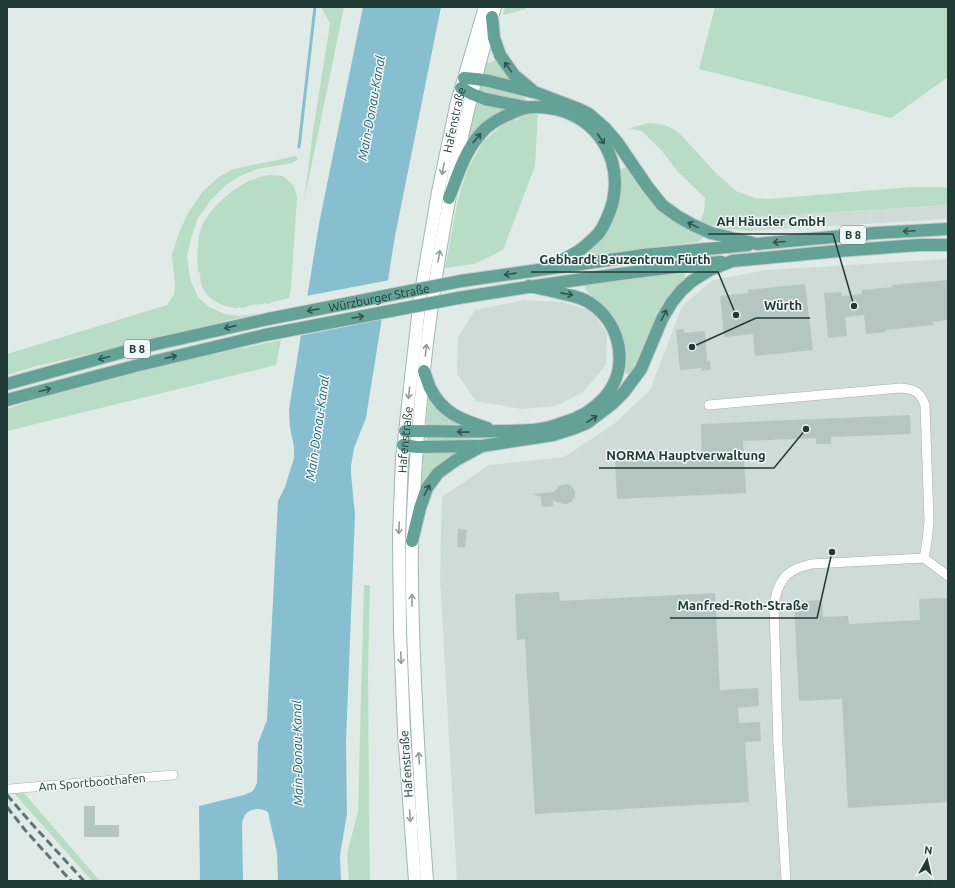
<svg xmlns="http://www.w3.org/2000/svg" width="955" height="888" viewBox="0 0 955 888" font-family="Ubuntu,sans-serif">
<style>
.built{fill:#cedbd6}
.green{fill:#b8dcc5}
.water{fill:#87bfd1}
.pier{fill:#e0ebe7}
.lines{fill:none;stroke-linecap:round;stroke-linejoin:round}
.stream{stroke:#87bfd1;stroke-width:3}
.building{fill:#b5c6c0}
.minor-casing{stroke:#a3b3ae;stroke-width:10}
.secondary-casing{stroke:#9eb7b0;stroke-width:14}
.primary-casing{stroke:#c1c8c7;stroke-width:14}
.minor{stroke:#fff;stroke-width:9}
.secondary{stroke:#fff;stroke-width:12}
.primary{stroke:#64a196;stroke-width:12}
.rail{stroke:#5b7772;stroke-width:3;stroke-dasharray:8 4;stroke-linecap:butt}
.primary-bridge-casing{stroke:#c1c8c7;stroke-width:14;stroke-linecap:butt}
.primary-bridge{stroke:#64a196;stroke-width:12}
.oneway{stroke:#31544e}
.oneway2{stroke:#909d9a}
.labels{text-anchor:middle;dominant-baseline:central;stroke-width:3;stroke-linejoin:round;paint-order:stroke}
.shield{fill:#f0f7f4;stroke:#5e736f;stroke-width:1}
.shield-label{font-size:11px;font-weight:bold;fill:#203b36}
.street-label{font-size:12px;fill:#203b36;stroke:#f0f7f4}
.water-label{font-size:13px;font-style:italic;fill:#1b5f77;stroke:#f0f7f4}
.leader{fill:none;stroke:#203b36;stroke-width:1.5}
.callout-dot{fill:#203b36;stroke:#f0f7f4;stroke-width:1.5}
.callout-label{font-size:13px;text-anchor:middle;font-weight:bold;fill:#203b36;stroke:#f0f7f4;stroke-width:3;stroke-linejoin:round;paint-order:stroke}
</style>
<rect width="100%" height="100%" fill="#e0ebe7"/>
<!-- built -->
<path class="built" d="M948,205V219L751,231L748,217Z
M948,259V881H457L440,577L442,497L489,465L564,457L614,424L650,390L682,306L713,280L767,270Z
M524,300L563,302L592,311L607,334L606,365L583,392L556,406L521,409L476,401L457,374L458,337L475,310Z"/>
<!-- green -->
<path class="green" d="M321,7H344L304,202L313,131L330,24Z
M505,7H526V9L503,15Z
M715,7H948V77L891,118L699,69Z
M498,60L511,80L483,75V64Z
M479,87C495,87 509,92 524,97L526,99L525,100L492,96L479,90Z
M478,103L503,105L505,108V110L469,140H467L474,104Z
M538,113L535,166L503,250L474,264L445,268L458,199L468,168L483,142L500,127L513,119L516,121L522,115Z
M651,123L665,125L675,130L683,137L714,171L736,191L755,198L769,199L911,187H943L948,188V205L749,217L751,231L724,229L700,222L704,212L705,198L678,172L662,151L642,131L633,129L627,130C635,126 643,124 651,123Z
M296,156L298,159L292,163L257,169L240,176L227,184L211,200L198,218L191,238L187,256L190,279L198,297L209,307L225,314L239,316L259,313L33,367L7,375V354L167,305L174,294L175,285L172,255L179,233L187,215L202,192L219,177L233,169Z
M623,168H628L703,237L698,242L589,256L587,252C593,245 600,238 606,231C619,213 622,193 620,171Z
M269,175L283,176L294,186L297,197L291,288L289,298L266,304V302L263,304L251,305L242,308L239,306V308C223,308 205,299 201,283C200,279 199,277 201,273L198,272C197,259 197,237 202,226C211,206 237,184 257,178C261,176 265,176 269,175Z
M681,272L685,274V277C680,285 673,292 668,300C659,318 644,364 628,374L626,373C622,364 626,360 625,352C622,323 606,309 586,291L585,287L587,284Z
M281,340L276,365L7,431V409L31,401L181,361Z
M429,396L457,423V424L430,425L427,423L426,421Z
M471,435L472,439L439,441L427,440V437Z
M427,452H458L423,484L422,482L423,456Z
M364,585H370L368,672L369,812L370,881H349L347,854L358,812Z
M23,792L100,881H92L14,793Z"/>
<!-- water -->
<path class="water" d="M363,7H441L395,236L366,418L354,448L351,466V474L355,515L346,741L347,814L340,855L341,881H278L277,853L268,812C261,807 250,808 245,815C244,817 243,820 242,822L243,881H200L199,806L244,795L253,791L257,783L258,743L267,720L278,501L285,487L294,458V447L290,428L289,409L319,224Z"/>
<!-- pier -->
<path class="pier" d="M390,280L384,319L299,336L306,296Z"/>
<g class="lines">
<!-- stream -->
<path class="stream" d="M299,147L315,7"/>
</g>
<!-- building -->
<path class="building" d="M948,280V320L933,322L934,325L885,330L886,332L866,334L864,315L845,317L847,336L828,338L824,293L842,292V296L862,294V290L893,287L892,285Z
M805,284L813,350L755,356L753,334L724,337L720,296L748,293V290Z
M684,329V333L705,331L707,361H710L711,370L702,371V368L680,370L676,330Z
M910,415L911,434L831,437V444H816V438L743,441L746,493L617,499L615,461L702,457L701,424Z
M566,484L570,485L573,488L575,492V496L573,500L571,502L567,504H564L553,501V506L542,507L541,497L532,494L554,492L559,486L562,485Z
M458,529L467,530L465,547H457Z
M559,592L560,601L715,593L720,690L758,688L759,706L738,708L739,723L760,722L761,741L745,742L749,802L535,814L525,639L517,640L515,594Z
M948,598V802L848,808L842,699L799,701L794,602L822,600L823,617L848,616L849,624L920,620L919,599Z
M84,806H95V825H119V837H84Z"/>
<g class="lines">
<!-- minor casing -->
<g class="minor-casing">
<path id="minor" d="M709,405L900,388C914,389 920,391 925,405L929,521L927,541L924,558
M924,558L948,576
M10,789L173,775
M786,881L778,745L774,605C776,591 781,575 796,569C800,567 806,566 811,564L924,558"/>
</g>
<!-- secondary casing -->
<g class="secondary-casing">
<g id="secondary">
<path id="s1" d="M415,881L404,731L400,631L399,536L402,459L420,298L438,192L457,102L485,7"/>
<path d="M427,881C422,815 418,748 415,682C413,635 411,587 412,540C418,360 445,180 495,7"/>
</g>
</g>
<!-- primary casing -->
<g class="primary-casing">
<path id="primary" d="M492,17L494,38L500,55L514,75L532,90
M464,78L476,79L489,81L537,93L579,109L589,114L605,128L617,142L647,186L662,205L677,216L693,225L711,233L757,244L875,233L948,229
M461,88L472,94L485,99L525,107
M449,198C458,174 465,150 483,131C489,124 497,120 505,116C512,113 518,110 525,108C535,106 545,107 555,109C598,119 622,158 613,201C611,210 604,227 598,234C592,240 584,248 577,252C567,258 556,263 545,269
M461,281L644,255L748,245
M458,298C545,284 633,271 721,262
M424,371C426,377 428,383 430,388C443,414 462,420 487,428
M7,384L134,349L268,319
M7,400L135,366L265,335
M405,431C437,431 468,432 499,431C510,431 522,431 533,430C544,429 555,426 565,422C579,418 594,409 604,398C630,369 622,324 590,303C580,296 567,295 556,292C547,290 538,288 529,286
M403,445L417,447L478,446
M412,541L420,508L427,488L438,473L456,460L482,446L553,435L575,428L587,423L612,404L624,392L641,369L662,319L672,302L682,290L692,281L710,270L732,261L838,251L919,245H948"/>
</g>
<!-- minor -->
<use href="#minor" class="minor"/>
<!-- secondary -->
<use href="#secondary" class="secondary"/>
<!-- primary -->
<use href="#primary" class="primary"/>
<!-- rail -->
<path class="rail" d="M7,795L32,824L84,881
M7,807L25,830L71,881"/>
<!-- primary-bridge casing -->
<g class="primary-bridge-casing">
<g id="primary-bridge">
<path id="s2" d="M268,319L461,281"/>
<path d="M265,335L458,298"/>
</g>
</g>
<!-- primary-bridge -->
<use href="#primary-bridge" class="primary-bridge"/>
</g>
<!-- one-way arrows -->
<defs><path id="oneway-shaft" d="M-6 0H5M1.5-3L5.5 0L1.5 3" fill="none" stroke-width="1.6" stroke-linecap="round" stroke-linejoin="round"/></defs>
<g class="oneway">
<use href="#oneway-shaft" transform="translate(508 67) rotate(-126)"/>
<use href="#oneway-shaft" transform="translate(477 138) rotate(-50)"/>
<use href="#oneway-shaft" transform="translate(601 139) rotate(56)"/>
<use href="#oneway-shaft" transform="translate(693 225) rotate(-154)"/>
<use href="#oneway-shaft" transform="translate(909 231) rotate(177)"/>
<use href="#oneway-shaft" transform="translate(779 242) rotate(175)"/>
<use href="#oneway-shaft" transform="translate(510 274) rotate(172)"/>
<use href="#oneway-shaft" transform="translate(567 294) rotate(11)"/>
<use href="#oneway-shaft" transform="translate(313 310) rotate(169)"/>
<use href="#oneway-shaft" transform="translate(664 315) rotate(-62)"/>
<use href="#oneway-shaft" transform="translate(358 317) rotate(-11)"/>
<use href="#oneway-shaft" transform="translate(230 327) rotate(167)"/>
<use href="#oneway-shaft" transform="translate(171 357) rotate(-13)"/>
<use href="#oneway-shaft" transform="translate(104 358) rotate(165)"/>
<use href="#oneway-shaft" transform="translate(45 390) rotate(-15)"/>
<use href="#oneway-shaft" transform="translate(592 419) rotate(-33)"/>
<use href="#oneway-shaft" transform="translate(463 432) rotate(-179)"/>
<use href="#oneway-shaft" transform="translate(427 490) rotate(-63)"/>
</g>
<g class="oneway2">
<use href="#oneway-shaft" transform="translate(443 169) rotate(102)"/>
<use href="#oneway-shaft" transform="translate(439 256) rotate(-81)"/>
<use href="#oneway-shaft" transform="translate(426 350) rotate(-83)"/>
<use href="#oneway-shaft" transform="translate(409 393) rotate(96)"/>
<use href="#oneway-shaft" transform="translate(399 528) rotate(92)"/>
<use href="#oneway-shaft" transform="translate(412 600) rotate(-90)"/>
<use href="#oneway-shaft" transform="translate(401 658) rotate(88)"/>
<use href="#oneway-shaft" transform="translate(419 758) rotate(-94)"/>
<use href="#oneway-shaft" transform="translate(410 816) rotate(86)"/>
</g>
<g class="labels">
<!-- shield labels -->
<g class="shield">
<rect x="840" y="226" width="26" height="18" rx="3"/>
<rect x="124" y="340" width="26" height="18" rx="3"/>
</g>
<g class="shield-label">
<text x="853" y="235">B 8</text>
<text x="137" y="349">B 8</text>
</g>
<!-- street labels -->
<g class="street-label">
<text stroke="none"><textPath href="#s1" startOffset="766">Hafenstraße</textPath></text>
<text stroke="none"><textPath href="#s2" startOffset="113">Würzburger Straße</textPath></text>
<text stroke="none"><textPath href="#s1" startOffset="442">Hafenstraße</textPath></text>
<text transform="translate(406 764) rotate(-94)">Hafenstraße</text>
<text transform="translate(92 782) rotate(-5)">Am Sportboothafen</text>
</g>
<!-- water labels -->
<g class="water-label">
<text transform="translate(371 108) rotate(-80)">Main-Donau-Kanal</text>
<text transform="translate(317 428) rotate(-82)">Main-Donau-Kanal</text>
<text transform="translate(297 753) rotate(-91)">Main-Donau-Kanal</text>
</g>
</g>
<!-- callouts -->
<path class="leader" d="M854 306L833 234H708M736 315L718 272H531M692 347L756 318H810M806 429L774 468H599M832 552L817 618H670"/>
<g class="callout-dot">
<circle cx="854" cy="306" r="4"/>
<circle cx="736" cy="315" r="4"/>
<circle cx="692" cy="347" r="4"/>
<circle cx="806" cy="429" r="4"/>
<circle cx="832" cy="552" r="4"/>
</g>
<g class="callout-label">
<text x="771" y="226">AH Häusler GmbH</text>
<text x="625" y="264">Gebhardt Bauzentrum Fürth</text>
<text x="783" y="310">Würth</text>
<text x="686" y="460">NORMA Hauptverwaltung</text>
<text x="743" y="610">Manfred-Roth-Straße</text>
</g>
<!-- border -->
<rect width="955" height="888" fill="none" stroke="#203b36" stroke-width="16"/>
<!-- north arrow -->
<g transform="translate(927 860) rotate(8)" stroke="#f0f7f4" stroke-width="3" paint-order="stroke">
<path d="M0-3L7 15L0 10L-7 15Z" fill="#203b36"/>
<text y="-6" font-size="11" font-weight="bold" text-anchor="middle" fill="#203b36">N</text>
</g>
</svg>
